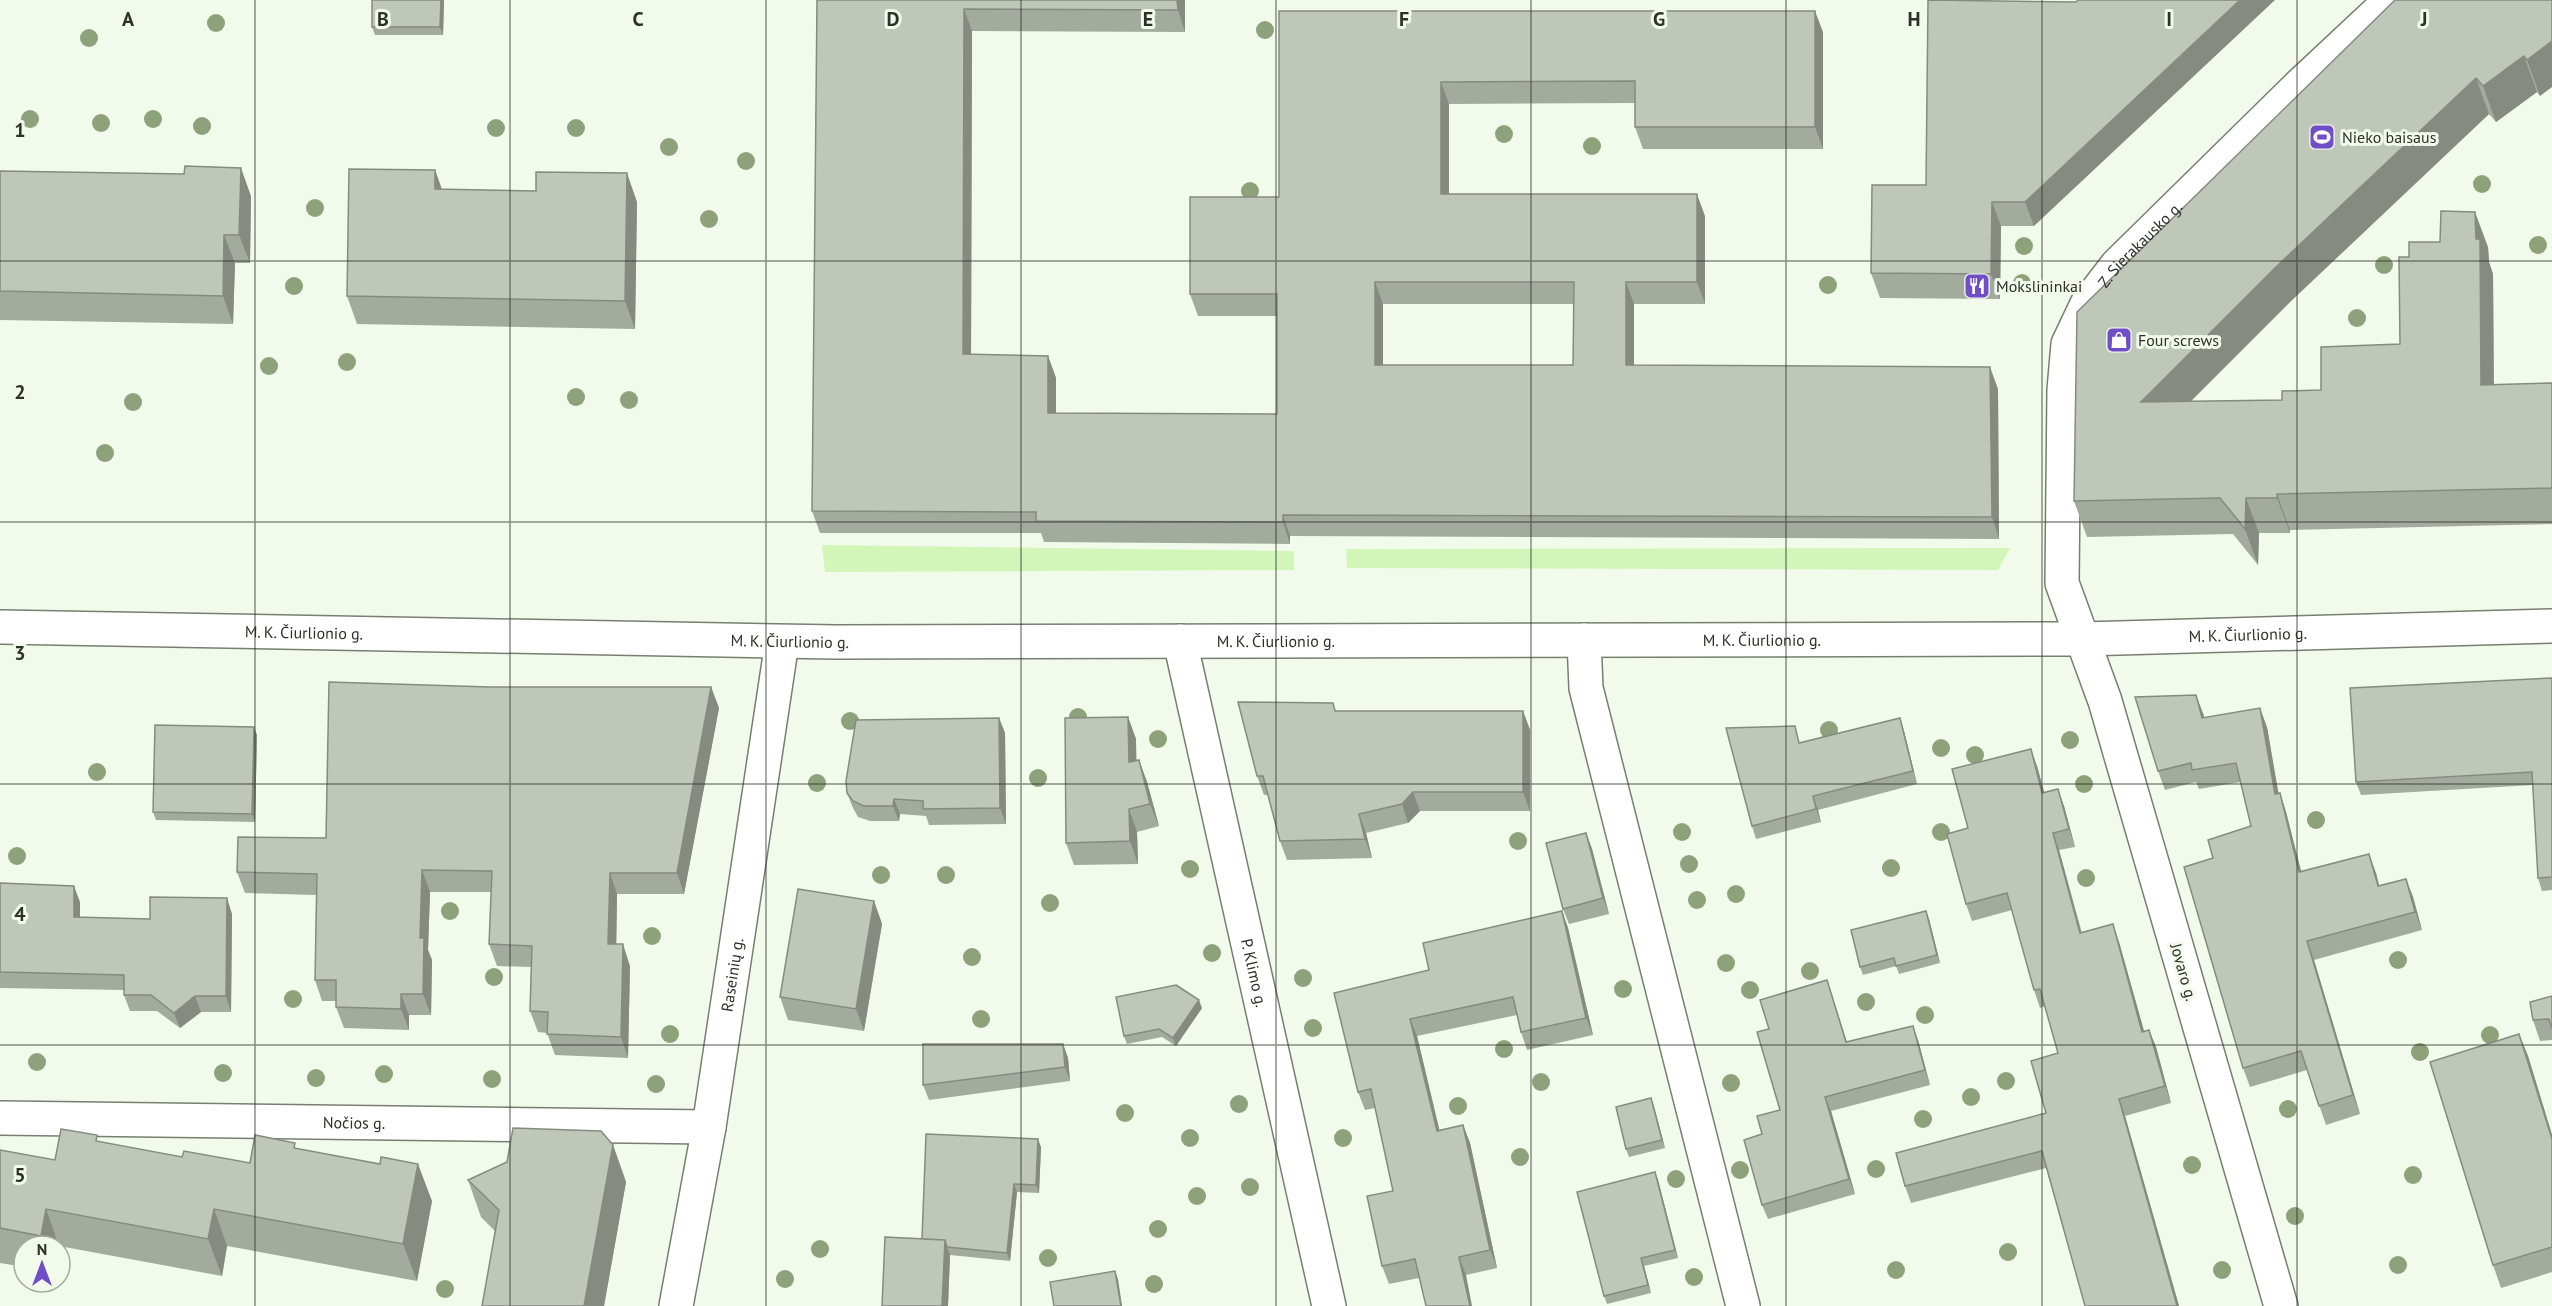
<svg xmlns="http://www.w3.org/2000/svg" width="2552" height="1306" viewBox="0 0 2552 1306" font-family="'PT Sans',sans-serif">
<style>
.green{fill:#d1f6b7}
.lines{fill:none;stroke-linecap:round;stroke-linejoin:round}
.minor-casing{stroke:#777f71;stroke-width:36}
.minor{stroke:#fff;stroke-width:33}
.tree{fill:#8da17a}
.wall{fill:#a3ab9e;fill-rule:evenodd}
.shaded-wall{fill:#858b81}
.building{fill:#bec7b8;stroke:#858b81;stroke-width:1.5;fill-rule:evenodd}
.grid{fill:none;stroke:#2d312b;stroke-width:1.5;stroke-opacity:0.55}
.labels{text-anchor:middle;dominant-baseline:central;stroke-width:6;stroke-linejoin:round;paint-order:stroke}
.poi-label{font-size:16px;fill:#2d312b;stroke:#f2fbeb;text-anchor:start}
.street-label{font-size:16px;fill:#2d312b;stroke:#f2fbeb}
.grid-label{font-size:20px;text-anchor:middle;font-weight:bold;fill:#2d312b;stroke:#f2fbeb;stroke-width:6;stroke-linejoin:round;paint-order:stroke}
</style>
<rect width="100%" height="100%" fill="#f2fbeb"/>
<!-- green -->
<path class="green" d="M822,545L1294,551V570L825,572Z
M2010,548L1998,570L1347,568L1346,549Z"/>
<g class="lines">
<!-- minor casing -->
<g class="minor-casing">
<g id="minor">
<path id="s1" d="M0,627L837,642L2083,639L2552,626"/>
<path d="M1584,640L1586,688L1743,1306"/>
<path id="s2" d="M1180,641L1329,1306"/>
<path id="s3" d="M0,1118L709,1127"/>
<path id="s4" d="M676,1306L709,1127L782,642"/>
<path id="s5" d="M2281,1306L2105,701L2062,583L2064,390L2068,344L2087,304L2117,265L2298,87L2391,0"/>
</g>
</g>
<!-- minor -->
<use href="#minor" class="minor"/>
</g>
<!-- trees -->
<g class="tree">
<circle cx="216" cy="23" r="9"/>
<circle cx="1265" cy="30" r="9"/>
<circle cx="89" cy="38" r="9"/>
<circle cx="30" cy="119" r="9"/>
<circle cx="153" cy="119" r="9"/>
<circle cx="101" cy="123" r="9"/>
<circle cx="202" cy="126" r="9"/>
<circle cx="496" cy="128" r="9"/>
<circle cx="576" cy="128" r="9"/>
<circle cx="1504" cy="134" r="9"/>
<circle cx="1592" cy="146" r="9"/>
<circle cx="669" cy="147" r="9"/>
<circle cx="746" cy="161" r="9"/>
<circle cx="2482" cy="184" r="9"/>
<circle cx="1250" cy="191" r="9"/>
<circle cx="315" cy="208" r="9"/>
<circle cx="709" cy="219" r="9"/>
<circle cx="2538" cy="245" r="9"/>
<circle cx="2024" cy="246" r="9"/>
<circle cx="2384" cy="265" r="9"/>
<circle cx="2022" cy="283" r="9"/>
<circle cx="1828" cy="285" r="9"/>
<circle cx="294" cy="286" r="9"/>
<circle cx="2357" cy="318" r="9"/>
<circle cx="347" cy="362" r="9"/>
<circle cx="269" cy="366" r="9"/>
<circle cx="576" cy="397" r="9"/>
<circle cx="629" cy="400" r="9"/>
<circle cx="133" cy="402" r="9"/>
<circle cx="105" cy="453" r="9"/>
<circle cx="1078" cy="717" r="9"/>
<circle cx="850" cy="721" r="9"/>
<circle cx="1829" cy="730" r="9"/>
<circle cx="1158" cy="739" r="9"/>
<circle cx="2070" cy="740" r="9"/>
<circle cx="1941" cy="748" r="9"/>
<circle cx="1975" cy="755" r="9"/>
<circle cx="97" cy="772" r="9"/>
<circle cx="1038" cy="778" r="9"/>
<circle cx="817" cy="783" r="9"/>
<circle cx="2084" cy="784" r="9"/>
<circle cx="2316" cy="820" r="9"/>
<circle cx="1682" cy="832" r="9"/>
<circle cx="1941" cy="832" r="9"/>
<circle cx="1518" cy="841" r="9"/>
<circle cx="17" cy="856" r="9"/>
<circle cx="1689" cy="864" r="9"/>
<circle cx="1891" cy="868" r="9"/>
<circle cx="1190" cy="869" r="9"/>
<circle cx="881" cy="875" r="9"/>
<circle cx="946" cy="875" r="9"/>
<circle cx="2086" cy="878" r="9"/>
<circle cx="1736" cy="894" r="9"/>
<circle cx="1697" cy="900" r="9"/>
<circle cx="1050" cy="903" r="9"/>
<circle cx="450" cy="911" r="9"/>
<circle cx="652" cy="936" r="9"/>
<circle cx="1212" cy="953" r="9"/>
<circle cx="972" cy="957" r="9"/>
<circle cx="2398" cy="960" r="9"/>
<circle cx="1726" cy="963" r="9"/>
<circle cx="1810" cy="971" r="9"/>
<circle cx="494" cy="977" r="9"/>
<circle cx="1303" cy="978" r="9"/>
<circle cx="1623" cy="989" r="9"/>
<circle cx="1750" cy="990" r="9"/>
<circle cx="293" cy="999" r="9"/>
<circle cx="1866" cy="1002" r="9"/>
<circle cx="1925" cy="1015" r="9"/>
<circle cx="981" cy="1019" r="9"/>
<circle cx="1313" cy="1028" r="9"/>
<circle cx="670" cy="1034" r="9"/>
<circle cx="2490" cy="1035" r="9"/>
<circle cx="1504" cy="1049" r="9"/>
<circle cx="2420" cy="1052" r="9"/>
<circle cx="37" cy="1062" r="9"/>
<circle cx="223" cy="1073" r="9"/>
<circle cx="384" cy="1074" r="9"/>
<circle cx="316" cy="1078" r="9"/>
<circle cx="492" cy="1079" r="9"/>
<circle cx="2006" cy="1081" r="9"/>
<circle cx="1541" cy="1082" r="9"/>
<circle cx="1731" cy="1083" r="9"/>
<circle cx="656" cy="1084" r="9"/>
<circle cx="1971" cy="1097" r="9"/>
<circle cx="1239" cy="1104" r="9"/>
<circle cx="1458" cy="1106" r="9"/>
<circle cx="2288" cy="1109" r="9"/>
<circle cx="1125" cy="1113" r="9"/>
<circle cx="1923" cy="1119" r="9"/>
<circle cx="1190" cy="1138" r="9"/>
<circle cx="1343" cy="1138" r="9"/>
<circle cx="1520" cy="1157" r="9"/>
<circle cx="2192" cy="1165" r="9"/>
<circle cx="1876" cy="1169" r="9"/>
<circle cx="1740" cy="1170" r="9"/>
<circle cx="2413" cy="1175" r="9"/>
<circle cx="1676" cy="1179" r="9"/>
<circle cx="1250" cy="1187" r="9"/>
<circle cx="1197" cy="1196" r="9"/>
<circle cx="2295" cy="1216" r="9"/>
<circle cx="1158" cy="1229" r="9"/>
<circle cx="820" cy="1249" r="9"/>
<circle cx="2008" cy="1252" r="9"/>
<circle cx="1048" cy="1258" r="9"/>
<circle cx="2398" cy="1265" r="9"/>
<circle cx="1896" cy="1270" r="9"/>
<circle cx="2222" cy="1270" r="9"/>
<circle cx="1694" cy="1277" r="9"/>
<circle cx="785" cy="1279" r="9"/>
<circle cx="1154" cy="1284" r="9"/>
<circle cx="445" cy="1289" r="9"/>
</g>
<!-- wall -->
<path class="wall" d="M372,0H444L443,35H375L372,27Z
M817,0H1185V32L972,31L971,354L1048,356L1056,378V413L1277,414V316H1198L1190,294L1279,197V11L1823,32V149H1643L1635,127V103L1449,104V194L1705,216V304H1634V365L1998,389L1999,539L1290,536V544L1044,542L1041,533H820L812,511ZM1383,304H1574L1573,365H1383Z
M2552,0L2540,96L2537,92L2496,122L2489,114L2290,302L2191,401L2282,400L2321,390L2400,344L2488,247L2489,262L2493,274L2494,385L2552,383V524L2290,530V533H2259L2258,565L2233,534L2087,537L2074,501Z
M2076,2L2034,226H2001L2000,299L1880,298L1871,273L1926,185Z
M435,170L442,189L536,191L637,202L635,329L357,324L347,296Z
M0,171L251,196L250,263H235L233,324L0,320Z
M2552,678V890L2542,891L2538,878L2533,785L2361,795L2356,782Z
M490,687H711L719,708L684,894H617L616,944L630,966L628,1058L555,1055L547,1033L538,1032L530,1011L531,967L497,966L489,944L491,892H430L428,950L432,960L431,1015H409V1030L344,1028L336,1007V1001H322L315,980L316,895L245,893L237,872L326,838Z
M1333,703L1336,711H1523L1530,730V811H1420L1408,823L1366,833L1372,858L1287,860L1280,841L1268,795H1264L1257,776Z
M2203,713L2204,717L2267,727L2278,794L2280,793L2286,812L2301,871L2376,873L2379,886L2406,879L2413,897L2422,930L2314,960L2360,1114L2326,1125L2307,1070L2250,1087L2243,1068L2213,858L2251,826L2241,782L2199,789L2196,782L2165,790L2158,771Z
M1128,717L1136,739V760H1139L1147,782L1159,826L1137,832L1138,864L1074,865L1066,843Z
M999,718L1005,733L1006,824L929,825L926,816L900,814L899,821H870L858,817L853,808L847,793Z
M1904,731L1917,784L1818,810L1821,822L1756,839L1752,826L1800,743Z
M257,735L255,822L156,820L153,812Z
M2037,766L2044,792L2064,806L2075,847L2059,850L2082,933L2119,942L2144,1031L2149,1030L2156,1047L2171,1103L2125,1116L2179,1306H2085L2046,1168L1911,1203L1905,1186L2046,1113L2058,1053L2045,1006L2040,1008L2034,990L2012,910L1972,921L1966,904L1968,828Z
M1586,833L1592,849L1609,914L1569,924L1563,909Z
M0,883L80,902V917L150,919L232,914L231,1012H201L180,1028L157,1011H130L124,995V990L0,988Z
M874,901L882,924L864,1031L788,1020L780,997Z
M1562,911L1568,928L1593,1035L1527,1050L1521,1032L1517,1015L1417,1036L1439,1130L1463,1125L1470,1143L1497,1268L1466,1275L1419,1278L1389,1284L1382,1266L1393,1191L1375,1108L1365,1110L1358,1092L1429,970Z
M1929,919L1940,963L1899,974L1896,966L1863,975L1860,967Z
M1832,995L1847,1042L1918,1040L1930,1085L1831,1111L1855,1194L1768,1219L1762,1205V1134L1780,1110L1769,1029Z
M2552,996V1040L2540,1041L2533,1020Z
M1202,1008L1176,1046L1162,1037L1127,1044L1124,1036Z
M2519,1034L2528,1056L2552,1135V1272L2501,1288L2493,1265Z
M1063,1044L1068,1058L1070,1081L929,1100L923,1085Z
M1651,1098L1665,1148L1629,1157L1626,1149Z
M99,1142L182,1157L250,1163L297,1149L432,1201L417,1281L227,1246L222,1276L59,1246H24V1267L0,1263V1150L55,1160Z
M613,1145L626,1182L604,1306H482L495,1231L481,1217L468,1180Z
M1041,1147L1039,1193L1017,1192L1010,1261L950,1255L948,1306H882L922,1239Z
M1655,1172L1658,1180L1678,1258L1644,1266L1651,1293L1607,1304L1604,1296Z"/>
<!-- shaded-wall -->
<path class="shaded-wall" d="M441,0H444L443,35L440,27Z
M1177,0H1185V32L1178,10Z
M2240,0H2275L2034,226L2025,202Z
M964,9L972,31L971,376L963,354Z
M1815,11L1823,32V149L1815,127Z
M2552,41V87L2540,96L2527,60Z
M2524,56L2537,92L2496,122L2483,86Z
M2476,78L2489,114L2290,302L2154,438L2141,402L2277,266Z
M1441,82L1449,104V216L1441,194Z
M241,168L251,196L250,263L239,235Z
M435,170L445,199L435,189Z
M627,173L637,202L635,329L625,301Z
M1697,194L1705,216V304L1697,282Z
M1992,202L2001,226L2000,299L1991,274Z
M2475,212L2488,247L2489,262L2493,274L2494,421L2481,385Z
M224,235L235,263L233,324L223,296Z
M1375,282L1383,304V387L1375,365Z
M1626,282L1634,304V387L1626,365Z
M1048,356L1056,378V435L1048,413Z
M1990,367L1998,389L1999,539L1992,517Z
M2277,494L2290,530V533L2277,498Z
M2246,498L2259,533L2258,565L2245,529Z
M1283,515L1290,536V544L1283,522Z
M711,687L719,708L684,894L677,873Z
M2196,695L2203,713L2209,736L2202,718Z
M2260,708L2267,727L2282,813L2275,794Z
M1523,711L1530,730V811L1523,792Z
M1128,717L1136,739L1137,784L1129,762Z
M999,718L1005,733L1006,824L1000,808Z
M1900,718L1904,731L1917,784L1913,771Z
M254,727L257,735L255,822L252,814Z
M2031,749L2037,766L2049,810L2042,793Z
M1139,760L1147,782L1159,826L1150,804Z
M2058,789L2064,806L2075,847L2069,829Z
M1413,792L1420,811L1408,823L1402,804Z
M2280,793L2286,812L2306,891L2299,872Z
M1813,796L1818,810L1821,822L1816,809Z
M894,799L900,814L899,821L893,806Z
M1129,809L1137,832L1138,864L1130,841Z
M1359,814L1366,833L1372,858L1365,839Z
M1586,833L1592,849L1609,914L1603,898Z
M2053,833L2059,850L2086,951L2080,933Z
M2369,854L2376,873L2384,905L2378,886Z
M422,870L430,892L428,950L432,960L431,1015L423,994L420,938Z
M610,873L617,894L616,966L608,944Z
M2406,879L2413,897L2422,930L2415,912Z
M74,886L80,902V933L74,917Z
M227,898L232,914L231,1012L226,996Z
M874,901L882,924L864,1031L856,1009Z
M1562,911L1568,928L1593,1035L1586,1018Z
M1926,911L1929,919L1940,963L1937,955Z
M2113,924L2119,942L2149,1049L2142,1032Z
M2307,941L2314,960L2360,1114L2353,1095Z
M623,944L630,966L628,1058L621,1037Z
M1827,980L1832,995L1851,1057L1846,1042Z
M401,994L409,1015V1030L401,1009Z
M195,996L201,1012L180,1028L174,1013Z
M1199,1000L1202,1008L1176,1046L1173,1038Z
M1410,1019L1417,1036L1444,1149L1437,1131Z
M1913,1026L1918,1040L1930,1085L1925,1070Z
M2149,1030L2156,1047L2171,1103L2165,1086Z
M2519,1034L2528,1056L2552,1135V1139Z
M1063,1044L1068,1058L1070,1081L1065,1067Z
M1825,1097L1831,1111L1855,1194L1849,1179Z
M1651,1098L1654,1106L1665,1148L1662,1140Z
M2119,1099L2125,1116L2179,1306H2177Z
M1463,1125L1470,1143L1497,1268L1490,1250Z
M1038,1139L1041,1147L1039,1193L1036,1185Z
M613,1145L626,1182L604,1306H584Z
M418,1164L432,1201L417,1281L403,1244Z
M1655,1172L1658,1180L1678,1258L1675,1250Z
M1014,1184L1017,1192L1010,1261L1007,1253Z
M46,1209L59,1246H45L41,1236Z
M214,1209L227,1246L222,1276L208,1239Z
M945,1240L950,1255L948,1306H942Z
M1459,1257L1466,1275L1472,1306H1470Z
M1641,1258L1644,1266L1651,1293L1648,1285Z
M1115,1271L1118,1279L1122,1306H1121Z"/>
<!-- building -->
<path class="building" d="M372,0H441L440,27H372Z
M817,0H1177L1178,10L964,9L963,354L1048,356V413L1277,414V294H1190V197H1279V11H1815V127H1635V81L1441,82V194H1697V282H1626V365L1990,367L1992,517L1283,515V522L1036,521V512L812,511ZM1375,282H1574L1573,365H1375Z
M1928,0L2076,2L2078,0H2240L2025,202H1992L1991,274L1871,273L1872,185H1926Z
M2395,0H2552V41L2527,60L2524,56L2483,86L2476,78L2277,266L2141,402L2282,400V391L2321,390V347L2400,344L2399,257H2409V242H2440L2441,211L2475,212L2476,239H2480L2481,385L2552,383V488L2277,494V498H2246L2245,529L2220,498L2074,501L2077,312Z
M185,166L241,168L239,235H224L223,296L0,291V171L184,174Z
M349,169L435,170V189L536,191V172L627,173L625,301L347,296Z
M2552,678V877L2538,878L2532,772L2356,782L2350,688Z
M329,682L490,687H711L677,873H610L608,944H623L621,1037L547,1034L548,1012L530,1011L532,946L489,944L492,871L422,870L420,938H424L423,994H401V1009L336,1007V980H315L317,874L237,872L238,837L326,838Z
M2196,695L2202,718L2260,708L2275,794L2280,793L2299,872L2369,854L2378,886L2406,879L2415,912L2307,941L2353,1095L2319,1106L2301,1051L2243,1068L2184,867L2213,858L2208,840L2251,826L2236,763L2192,770L2191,763L2158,771L2135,697Z
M1238,702L1333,703L1335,711H1523V792H1413L1402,804L1359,814L1365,839L1280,841L1263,776H1257Z
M1128,717L1129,762L1139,760L1150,804L1129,809L1130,841L1066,843L1065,718Z
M999,718L1000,808L923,809V801L894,799L893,806H864L853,801L847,793L846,781L856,720Z
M1900,718L1913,771L1813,796L1816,809L1752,826L1726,728L1795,726L1799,743Z
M155,725L254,727L252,814L153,812Z
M2031,749L2042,793L2058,789L2069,829L2053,833L2080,933L2113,924L2142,1032L2149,1030L2165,1086L2119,1099L2177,1306H2085L2042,1151L1905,1186L1896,1153L2046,1113L2031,1061L2058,1053L2040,989L2034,990L2007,893L1966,904L1947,834L1968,828L1952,769Z
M1586,833L1603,898L1563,909L1546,843Z
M0,883L74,886V917L150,919V897L227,898L226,996H195L174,1013L151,995H124V975L0,972Z
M798,889L874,901L856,1009L780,997Z
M1562,911L1586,1018L1521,1032L1513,997L1410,1019L1437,1131L1463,1125L1490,1250L1459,1257L1470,1306H1426L1415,1259L1382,1266L1367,1196L1393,1191L1371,1089L1358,1092L1334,993L1429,970L1423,943Z
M1926,911L1937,955L1896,966L1894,958L1860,967L1851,930Z
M1827,980L1846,1042L1913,1026L1925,1070L1825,1097L1849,1179L1762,1205L1744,1140L1762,1134L1757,1116L1780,1110L1757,1032L1769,1029L1760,1000Z
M1176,985L1199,1000L1173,1038L1159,1029L1124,1036L1116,997Z
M2552,996V1029L2549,1019L2533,1020L2530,1002Z
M2519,1034L2552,1139V1247L2493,1265L2430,1062Z
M923,1044H1063L1065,1067L923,1085Z
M1651,1098L1662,1140L1626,1149L1616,1107Z
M513,1128L601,1131L613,1145L584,1306H482L499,1210L468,1180L507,1162Z
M61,1129L97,1135L96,1141L182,1157L184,1151L250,1163L255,1135L295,1143L294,1148L380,1164L381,1157L418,1164L403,1244L214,1209L208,1239L46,1209L41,1236L0,1228V1150L55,1160Z
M926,1134L1038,1139L1036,1185L1014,1184L1007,1253L947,1247L945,1240L922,1239Z
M1655,1172L1675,1250L1641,1258L1648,1285L1604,1296L1577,1192Z
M885,1237L945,1240L942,1306H882Z
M1115,1271L1121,1306H1054L1050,1282Z"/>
<!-- grid -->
<path class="grid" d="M255,0V1306M510,0V1306M766,0V1306M1021,0V1306M1276,0V1306M1531,0V1306M1786,0V1306M2042,0V1306M2297,0V1306M0,261H2552M0,522H2552M0,784H2552M0,1045H2552"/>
<!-- icons -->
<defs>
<g id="stadium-square" transform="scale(1.35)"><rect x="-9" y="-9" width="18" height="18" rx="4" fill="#6f4ec7" stroke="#f2fbeb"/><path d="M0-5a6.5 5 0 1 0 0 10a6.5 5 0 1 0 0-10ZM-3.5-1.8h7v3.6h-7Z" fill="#fff"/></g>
<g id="restaurant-square" transform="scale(1.35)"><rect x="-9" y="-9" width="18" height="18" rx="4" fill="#6f4ec7" stroke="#f2fbeb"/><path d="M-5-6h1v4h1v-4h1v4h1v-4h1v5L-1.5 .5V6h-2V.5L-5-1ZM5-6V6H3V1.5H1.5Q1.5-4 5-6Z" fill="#fff"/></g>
<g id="shop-square" transform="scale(1.35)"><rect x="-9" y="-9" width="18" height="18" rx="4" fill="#6f4ec7" stroke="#f2fbeb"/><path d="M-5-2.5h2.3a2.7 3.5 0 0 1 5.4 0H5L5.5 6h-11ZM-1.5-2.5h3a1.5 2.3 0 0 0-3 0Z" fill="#fff"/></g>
</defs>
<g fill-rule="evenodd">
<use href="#stadium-square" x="2322" y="137"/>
<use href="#restaurant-square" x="1977" y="286"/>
<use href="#shop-square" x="2119" y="340"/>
</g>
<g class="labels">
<!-- poi labels -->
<g class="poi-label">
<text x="2342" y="137">Nieko baisaus</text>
<text x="1996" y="286">Mokslininkai</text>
<text x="2138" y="340">Four screws</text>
</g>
<!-- street labels -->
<g class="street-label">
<text stroke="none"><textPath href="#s5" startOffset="1119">Z. Sierakausko g.</textPath></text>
<text stroke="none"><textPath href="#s1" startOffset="304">M. K. Čiurlionio g.</textPath></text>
<text stroke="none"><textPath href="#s1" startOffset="2248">M. K. Čiurlionio g.</textPath></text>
<text stroke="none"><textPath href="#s1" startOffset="1762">M. K. Čiurlionio g.</textPath></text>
<text stroke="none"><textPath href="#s1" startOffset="1276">M. K. Čiurlionio g.</textPath></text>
<text stroke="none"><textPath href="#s1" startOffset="790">M. K. Čiurlionio g.</textPath></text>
<text transform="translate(2184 972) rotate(74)">Jovaro g.</text>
<text stroke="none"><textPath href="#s2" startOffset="340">P. Klimo g.</textPath></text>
<text stroke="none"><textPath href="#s4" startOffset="336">Raseinių g.</textPath></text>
<text stroke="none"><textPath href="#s3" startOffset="354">Nočios g.</textPath></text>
</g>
</g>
<g class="grid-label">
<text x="128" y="26">A</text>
<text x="383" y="26">B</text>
<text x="638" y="26">C</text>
<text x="893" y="26">D</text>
<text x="1148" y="26">E</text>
<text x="1404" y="26">F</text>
<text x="1659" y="26">G</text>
<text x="1914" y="26">H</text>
<text x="2169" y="26">I</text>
<text x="2424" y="26">J</text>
<text x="20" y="137">1</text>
<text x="20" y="399">2</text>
<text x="20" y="660">3</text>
<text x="20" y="921">4</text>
<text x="20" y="1182">5</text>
</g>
<!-- north arrow -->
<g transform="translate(42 1264)"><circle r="28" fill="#f2fbeb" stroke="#a3aa9e" stroke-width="1.5"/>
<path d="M0-4.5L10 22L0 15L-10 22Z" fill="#6f4ec7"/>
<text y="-9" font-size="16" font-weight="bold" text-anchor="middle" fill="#2d312b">N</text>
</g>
</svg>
